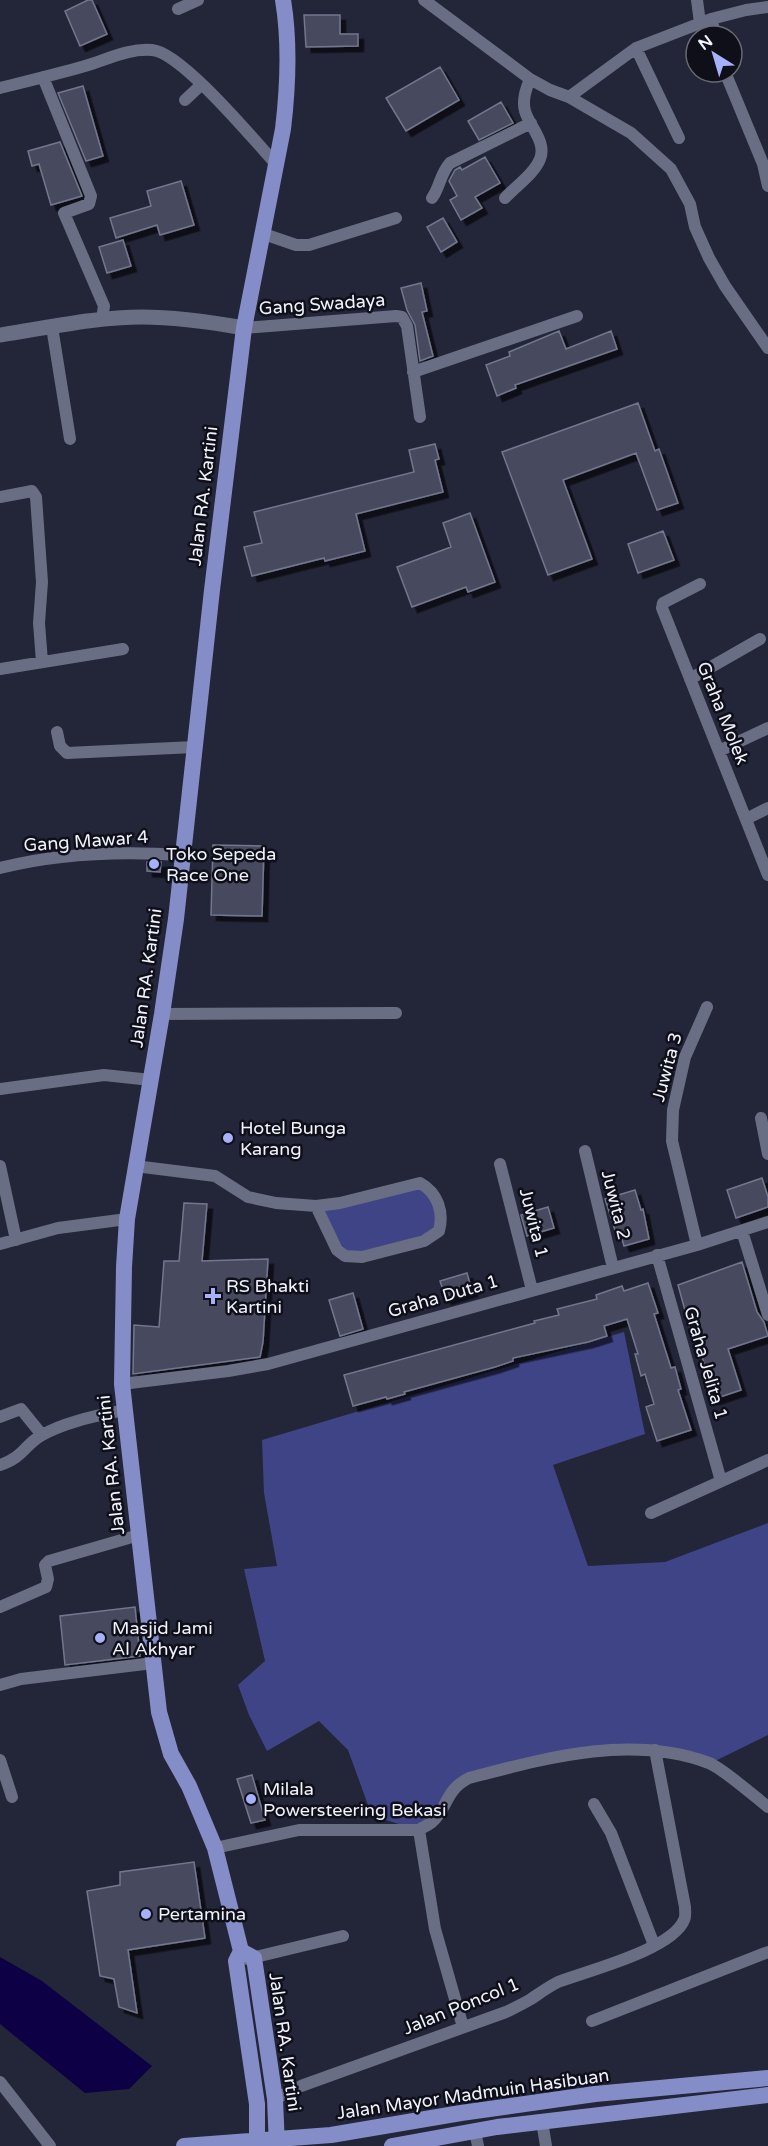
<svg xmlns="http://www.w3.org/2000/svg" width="768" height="2146" viewBox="0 0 768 2146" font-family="'Varela Round',sans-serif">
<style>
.green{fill:#3f4487}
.water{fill:#0d0044}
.building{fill:#464a5e;stroke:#73778e;stroke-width:1.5;filter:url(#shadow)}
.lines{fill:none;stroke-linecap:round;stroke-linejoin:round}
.minor{stroke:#6a6e84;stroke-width:12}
.tertiary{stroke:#6a6e84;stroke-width:15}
.primary{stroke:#858dc8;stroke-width:16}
.poi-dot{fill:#a6b1fc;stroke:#0e0f18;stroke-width:2}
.labels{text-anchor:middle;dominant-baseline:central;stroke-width:5;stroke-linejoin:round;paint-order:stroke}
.street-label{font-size:18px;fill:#f0f2fd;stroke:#0e0f18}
.poi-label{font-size:18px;fill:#f0f2fd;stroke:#0e0f18;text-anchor:start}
</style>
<defs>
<filter id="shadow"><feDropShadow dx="5.5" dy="5.5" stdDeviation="0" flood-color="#0009"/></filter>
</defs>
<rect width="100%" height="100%" fill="#232538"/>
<!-- green -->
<path class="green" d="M420,1183L431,1189L439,1231L345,1256L316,1206Z
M624,1332L645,1434L553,1465L588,1566L665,1562L768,1523V1735L711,1763L600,1750L469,1778L419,1830L372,1816L348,1750L319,1721L267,1751L249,1715L238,1685L265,1661L244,1569L277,1566L264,1493L262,1440Z"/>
<!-- water -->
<path class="water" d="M0,1957L42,1981L152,2066L129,2089L85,2093L0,2024Z"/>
<!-- building -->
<path class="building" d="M88,0H92L107,34L80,46L65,11Z
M304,15H340V34H358V46L306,47Z
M440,67L459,100L406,131L386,98Z
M83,86L103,156L86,161L58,93Z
M501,102L513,123L479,140L468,121Z
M60,142L82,196L51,205L39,164L32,166L28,151Z
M485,157L500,183L475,197L482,208L461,220L450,200L457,196L449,181L455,170L460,167L462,170Z
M181,181L194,225L160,235L157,225L116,238L110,218L151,206L147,191Z
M443,218L457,242L441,252L427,227Z
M123,240L131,266L107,273L99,247Z
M421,283L427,311L422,312L433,356L420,361L415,325L407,310L401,288Z
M559,331L566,349L611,331L617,349L515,385L516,388L497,396L486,365L510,356L509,352Z
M638,403L655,451L659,449L678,503L657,510L636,453L563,480L592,559L548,575L502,452Z
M435,444L439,459L435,460L443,492L356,514L365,551L325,561L324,558L252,576L244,547L262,543L254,512L414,472L409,450Z
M470,513L495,582L468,592L466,587L412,607L397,567L451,547L443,523Z
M663,531L674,560L638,573L628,544Z
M213,845L264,846L262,916L211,915Z
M147,862H161L160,872L147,871Z
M762,1178L768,1197V1207L736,1218L727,1190Z
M635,1190L641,1210L643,1209L649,1239L624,1246L619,1229L615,1230L605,1199Z
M184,1203L207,1204L202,1261L268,1259L263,1342L260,1357L133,1374L134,1325L159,1327L164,1261H179Z
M548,1207L554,1228L527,1236L521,1215Z
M742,1262L757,1312L764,1322L768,1336L728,1349L741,1390L714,1399L696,1335L692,1336L678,1285Z
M467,1273L472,1291L446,1299L440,1281Z
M648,1283L658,1313L654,1314L671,1368L675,1367L681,1389L678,1390L691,1430L657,1441L646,1407L654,1404L645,1374L641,1376L635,1354H638L627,1319L604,1326L607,1336L588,1342L513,1358V1361L495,1367L404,1392L405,1394L387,1399L386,1397L353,1406L344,1375L535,1323L534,1321L559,1315L557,1309L597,1299L596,1295L622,1286L624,1291Z
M353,1293L363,1329L340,1336L329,1300Z
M135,1607L140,1656L65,1665L60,1616Z
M252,1775L265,1820L251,1823L237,1779Z
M194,1862L205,1938L128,1950L137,2013L119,2007L114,1979L100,1976L87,1891L120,1885V1872Z"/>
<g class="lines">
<!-- minor -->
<path class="minor" d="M424,0L530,79L550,90L569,97L631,133L671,169L690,204L695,227L709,258L725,286L768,348
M697,0L700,23
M178,9L198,0
M711,19L716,36
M636,48L679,138
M725,72L763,164L768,186
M43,77L91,196L89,204L64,213L104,306L102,319
M0,88C28,81 57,74 85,66C106,60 129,48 152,50C181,52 254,140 276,164
M569,97L636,48L711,19L746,10L768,7
M185,100L202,84
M432,198C440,187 440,174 450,163L531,123
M505,198C516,186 534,174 540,159C547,142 529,126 525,111C522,100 526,89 530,79
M261,233L296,245H309L396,218
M52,327L70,439
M244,328L396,316L402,317L407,326L420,417
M413,372L577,316
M0,497L32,491L36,497L42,582L39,623L42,662
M700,584L663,603L662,608L768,875
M0,669L123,649
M690,679L760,639
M57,732L60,746L67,753L194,747
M719,751L768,728
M746,819L768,808
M0,868C59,853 121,851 182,855
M162,1014L396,1013
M0,1089L104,1075L151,1080
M761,1118L768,1154
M585,1151L613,1268
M500,1164L532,1290
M0,1166L16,1240
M135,1166L215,1176L248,1197L276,1203L316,1206L340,1203L420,1183C438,1193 444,1212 439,1231L424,1241L362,1257L345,1256L337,1250L316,1206
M742,1231L768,1315
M0,1244L58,1228L127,1219
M697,1245L672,1141L673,1110L685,1057L707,1007
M657,1255L721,1481
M122,1384L228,1371L268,1364L697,1245L768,1222
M0,1417L21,1409L42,1435
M0,1465C24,1457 24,1445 42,1435C67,1421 97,1416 124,1410
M651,1513L768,1460
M0,1607L46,1587L48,1579L45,1565L49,1561L139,1535
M0,1685L21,1679L153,1663
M0,1760L12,1797
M594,1804L611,1833L654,1945
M419,1830L435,1929L463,2027
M215,1848L299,1830H419C423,1827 429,1825 432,1822C448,1808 445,1790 469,1778C546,1758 630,1734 709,1763C722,1768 754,1796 768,1807
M247,1959L343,1936
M592,2021L768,1952
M0,2082L50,2146
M275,2099L301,2086L506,2012C514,2008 523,2004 531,1999C540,1993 548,1987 558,1982C586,1971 672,1950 684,1920C686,1917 685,1911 685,1907L655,1750
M542,2121L546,2146
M475,2131L478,2146"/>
<!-- tertiary -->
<path class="tertiary" d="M0,335C47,328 95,317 142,317C177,317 210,322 244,328"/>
<!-- primary -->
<path class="primary" d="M241,1951L254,1958L275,2099L277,2146
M184,2146L331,2135L461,2113L595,2094L768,2078
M257,2146V2104L236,1961L241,1951L215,1848L189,1786L171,1754L159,1712L122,1384L124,1267L127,1219L162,1014L176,919L212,590L244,328L283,129C288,87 290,42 283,0
M392,2146L497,2127L768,2095"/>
</g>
<!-- markers -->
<g class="poi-dot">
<circle cx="154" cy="864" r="6"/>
<circle cx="228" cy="1138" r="6"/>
<path d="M210 1287h6v6h6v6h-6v6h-6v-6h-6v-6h6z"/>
<circle cx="100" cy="1638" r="6"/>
<circle cx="251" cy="1799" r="6"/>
<circle cx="146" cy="1914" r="6"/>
</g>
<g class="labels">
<!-- street labels -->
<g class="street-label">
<text transform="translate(322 304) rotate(-4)">Gang Swadaya</text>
<text transform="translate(203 496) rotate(-83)">Jalan RA. Kartini</text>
<text transform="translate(723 713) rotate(68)">Graha Molek</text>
<text transform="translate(86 841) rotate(-4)">Gang Mawar 4</text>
<text transform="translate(146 978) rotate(-82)">Jalan RA. Kartini</text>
<text transform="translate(667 1067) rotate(-75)">Juwita 3</text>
<text transform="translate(616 1205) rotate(76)">Juwita 2</text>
<text transform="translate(534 1223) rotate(76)">Juwita 1</text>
<text transform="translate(443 1296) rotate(-16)">Graha Duta 1</text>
<text transform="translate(706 1363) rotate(74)">Graha Jelita 1</text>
<text transform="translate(111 1465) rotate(-96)">Jalan RA. Kartini</text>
<text transform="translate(461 2006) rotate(-22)">Jalan Poncol 1</text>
<text transform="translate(285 2042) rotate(82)">Jalan RA. Kartini</text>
<text transform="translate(473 2094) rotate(-8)">Jalan Mayor Madmuin Hasibuan</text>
</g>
<!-- poi labels -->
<g class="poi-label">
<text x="166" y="854">Toko Sepeda<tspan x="166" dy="21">Race One</tspan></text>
<text x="240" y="1128">Hotel Bunga<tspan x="240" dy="21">Karang</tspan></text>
<text x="226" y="1286">RS Bhakti<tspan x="226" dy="21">Kartini</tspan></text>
<text x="112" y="1628">Masjid Jami<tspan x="112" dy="21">Al Akhyar</tspan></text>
<text x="263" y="1789">Milala<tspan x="263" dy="21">Powersteering Bekasi</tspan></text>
<text x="158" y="1914">Pertamina</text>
</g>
</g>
<!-- north arrow -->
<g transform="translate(714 54) rotate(323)"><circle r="28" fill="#0e0f18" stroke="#686a74" stroke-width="1.5"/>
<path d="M0-4.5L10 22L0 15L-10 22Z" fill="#a6b1fc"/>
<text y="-9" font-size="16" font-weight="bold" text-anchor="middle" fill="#f0f2fd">N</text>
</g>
</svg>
